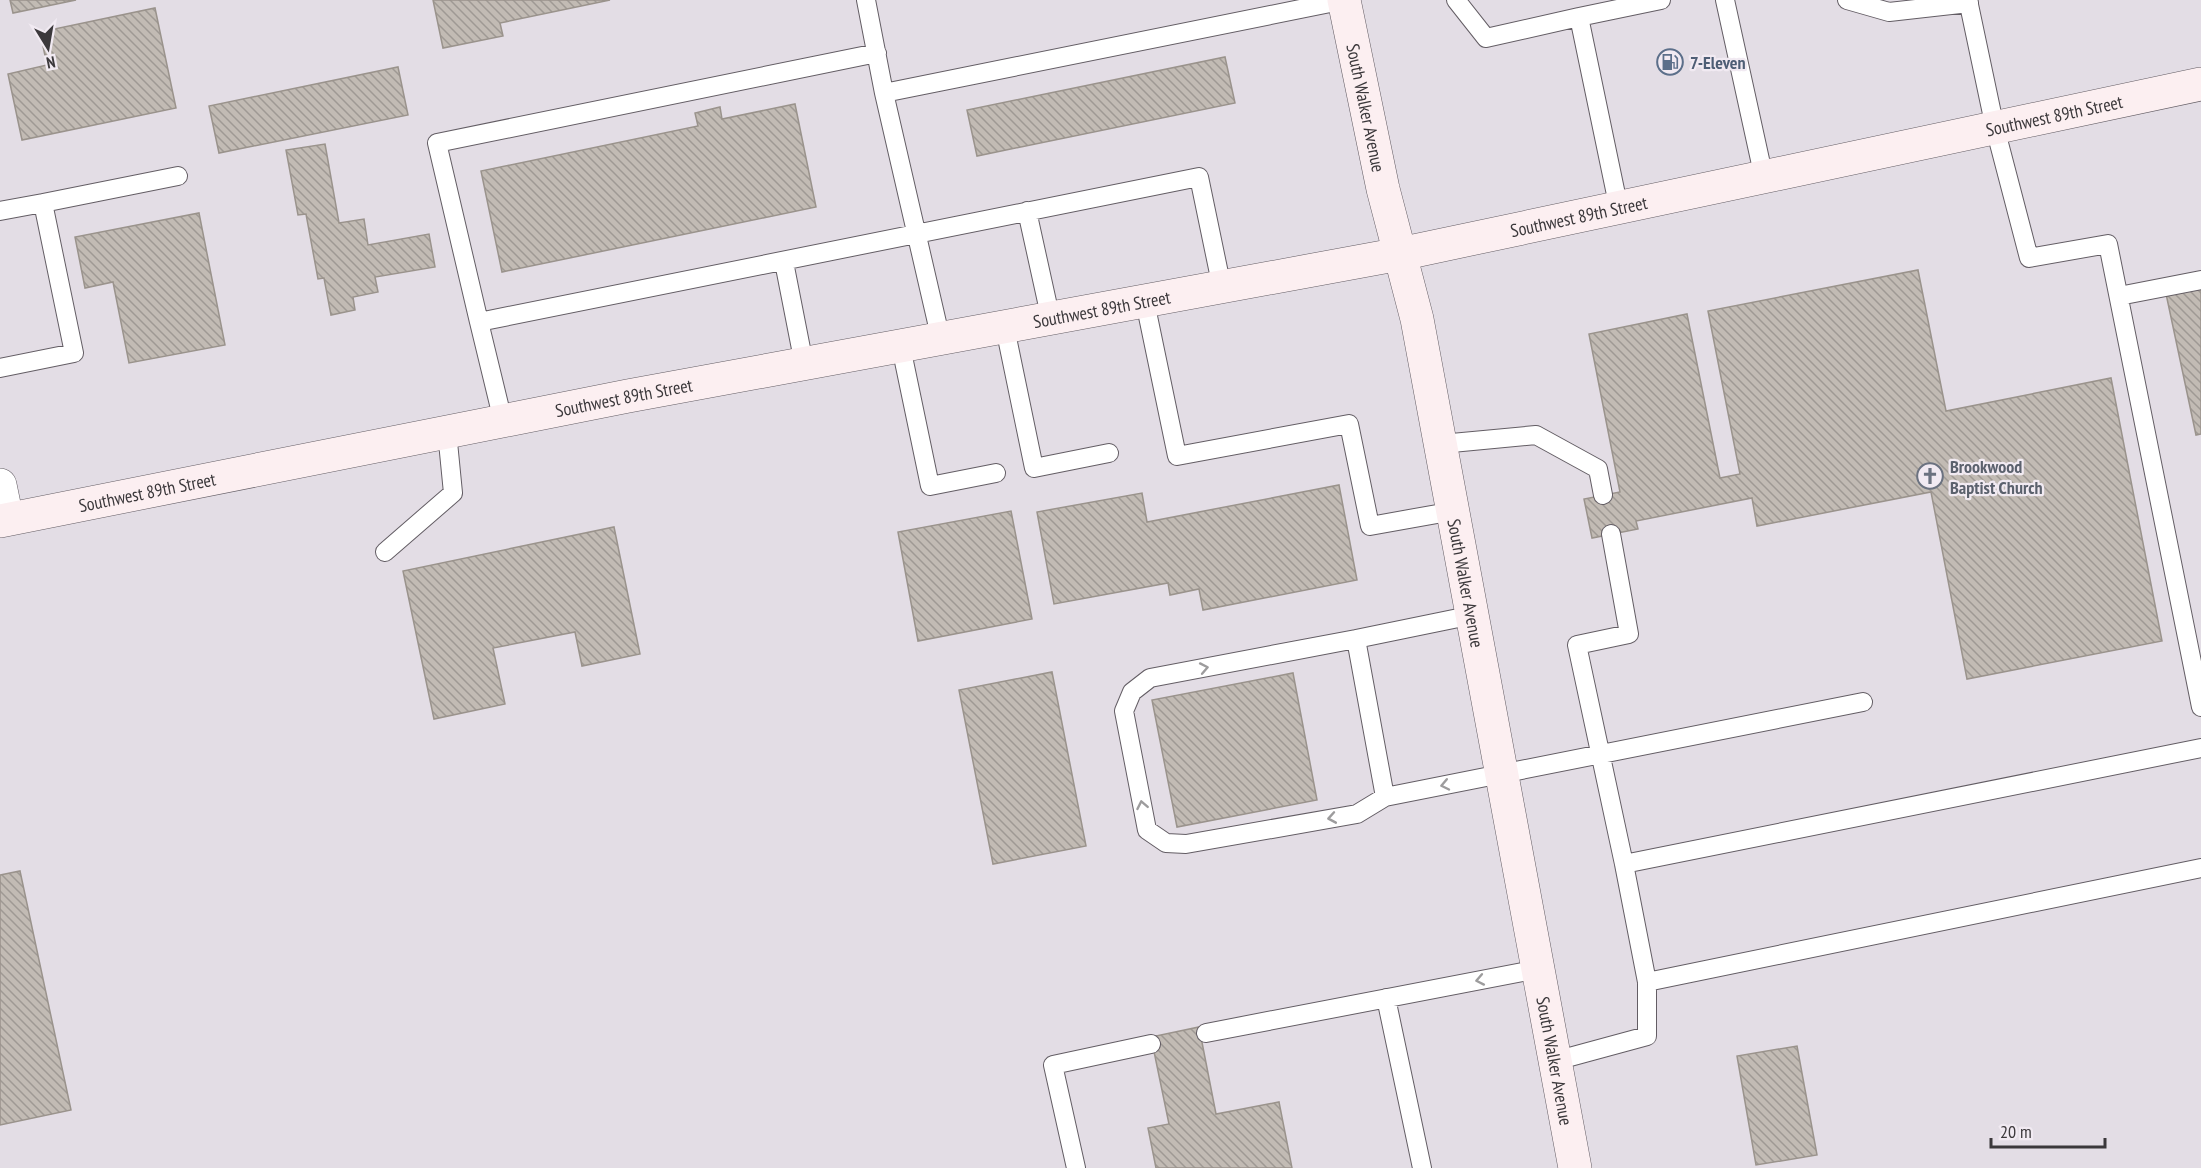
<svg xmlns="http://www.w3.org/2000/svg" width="2201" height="1168" viewBox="0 0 2201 1168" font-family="'PT Sans Narrow',sans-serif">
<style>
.building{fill:url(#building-back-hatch);stroke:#9a938c;stroke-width:1.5}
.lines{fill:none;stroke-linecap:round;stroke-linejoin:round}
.service-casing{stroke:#635d64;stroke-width:20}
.minor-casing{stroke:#635d64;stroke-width:34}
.secondary-casing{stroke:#635d64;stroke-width:34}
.service{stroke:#fff;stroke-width:18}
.minor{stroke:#fff;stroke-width:33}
.secondary{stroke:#fceff1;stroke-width:33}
.oneway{stroke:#9d9c9d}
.labels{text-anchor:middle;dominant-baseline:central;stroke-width:4.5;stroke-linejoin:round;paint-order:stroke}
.service-label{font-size:18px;font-weight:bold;fill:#4e5e75;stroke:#f1eaf2;text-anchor:start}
.street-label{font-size:18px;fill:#3b383b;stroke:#f1eaf2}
.worship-label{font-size:18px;font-weight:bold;fill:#5b616d;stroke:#f1eaf2;text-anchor:start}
</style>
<defs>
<pattern id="building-back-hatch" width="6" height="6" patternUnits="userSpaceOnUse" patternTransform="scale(1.5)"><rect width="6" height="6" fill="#c2bbb4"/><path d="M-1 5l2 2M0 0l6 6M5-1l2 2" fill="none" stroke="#9f9994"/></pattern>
</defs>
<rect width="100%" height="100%" fill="#e3dde5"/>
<!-- building -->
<path class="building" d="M10,0H76L13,13Z
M433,0H610L500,23L503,36L443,48Z
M155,8L176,108L22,140L8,74L47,65L40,32Z
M1225,57L1235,103L977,156L967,110Z
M398,67L408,115L219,153L209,106Z
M795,104L816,207L502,272L481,171L698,126L695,113L720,107L722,119Z
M325,144L339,223L364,219L368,245L429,234L435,267L375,277L378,292L353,297L355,310L331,315L324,278L318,279L306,214L298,215L286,150Z
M199,213L225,345L129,363L113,282L85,288L75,237Z
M1918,270L1946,411L2111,378L2162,641L1967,679L1931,492L1757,526L1752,498L1636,521L1638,529L1592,538L1584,499L1620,492L1589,334L1687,314L1720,478L1740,474L1708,311Z
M2201,282V434L2196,435L2165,289Z
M1339,485L1357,580L1203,610L1199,589L1170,595L1168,583L1054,604L1037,512L1142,493L1147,522Z
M1011,511L1032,619L918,641L898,532Z
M614,527L640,654L582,666L575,632L493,648L505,704L434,719L403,571Z
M1052,672L1086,846L993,864L959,690Z
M1293,673L1317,800L1177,827L1152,700Z
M20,871L71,1110L0,1125V875Z
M1199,1027L1216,1114L1279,1102L1292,1168H1156L1148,1128L1169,1124L1151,1037Z
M1797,1046L1817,1155L1756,1165L1737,1056Z"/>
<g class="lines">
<!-- service casing -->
<g class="service-casing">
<path id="service" d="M866,0L884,93L1345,0
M1456,0L1486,38L1579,17
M1725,0L1764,178
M1847,0L1889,12L1969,3
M1968,0L1995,128L2029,258L2108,244L2201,707
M884,93L941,340
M1619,209L1579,17L1661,0
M0,211L43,203
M1027,211L1051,320
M784,262L804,364
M2119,296L2201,280
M1145,302L1177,456L1349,424L1370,526L1454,511
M479,322L437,143L877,53
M1005,328L1034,468L1109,453
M901,347L930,486L996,473
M0,368L74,353L43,203L178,176
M503,421L479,322L1199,177L1222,288
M1441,444L1536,435L1598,469L1603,495
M1611,534L1629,634L1577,645L1624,864L2201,748
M385,552L453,493L447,432
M1356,639L1150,678L1132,692L1124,711L1147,830L1166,843L1186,844L1357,814L1385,797L1863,702
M1385,797L1356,639L1473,615
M1647,982L2201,868
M1386,998L1422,1168
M1206,1033L1538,969
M1555,1061L1647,1036V982L1624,864
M1076,1168L1053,1065L1151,1044"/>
</g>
<!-- minor casing -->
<g class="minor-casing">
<path id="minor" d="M0,485L7,519"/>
</g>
<!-- secondary casing -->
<g class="secondary-casing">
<g id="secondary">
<path id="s1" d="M1344,0L1383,189L1417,319L1575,1168"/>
<path id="s2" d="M0,521L628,396L1400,254L2201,84"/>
</g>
</g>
<!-- service -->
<use href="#service" class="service"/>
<!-- minor -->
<use href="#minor" class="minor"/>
<!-- secondary -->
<use href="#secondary" class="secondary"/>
</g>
<!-- one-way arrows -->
<defs><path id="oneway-chevron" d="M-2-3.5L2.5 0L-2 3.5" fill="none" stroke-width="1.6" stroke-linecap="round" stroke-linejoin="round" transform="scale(1.5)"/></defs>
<g class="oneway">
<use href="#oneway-chevron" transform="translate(1204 668) rotate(-11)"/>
<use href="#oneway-chevron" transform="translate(1445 785) rotate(168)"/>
<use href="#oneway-chevron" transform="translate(1142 805) rotate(-101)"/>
<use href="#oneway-chevron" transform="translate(1332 818) rotate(170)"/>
<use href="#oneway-chevron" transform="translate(1480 980) rotate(169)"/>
</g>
<!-- icons -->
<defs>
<g id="fuel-ring" transform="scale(1.35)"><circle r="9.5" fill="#f1eaf2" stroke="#5c6f8a" stroke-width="1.5"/><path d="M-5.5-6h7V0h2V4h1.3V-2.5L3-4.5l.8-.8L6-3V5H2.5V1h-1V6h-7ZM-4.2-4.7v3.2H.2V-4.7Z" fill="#5c6f8a"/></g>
<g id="church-ring" transform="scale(1.35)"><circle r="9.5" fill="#f1eaf2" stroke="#6b7280" stroke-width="1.5"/><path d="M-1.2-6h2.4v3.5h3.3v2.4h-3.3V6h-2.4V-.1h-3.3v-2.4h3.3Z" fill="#6b7280"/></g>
</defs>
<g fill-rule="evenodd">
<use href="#fuel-ring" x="1670" y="62"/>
<use href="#church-ring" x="1930" y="476"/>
</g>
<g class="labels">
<!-- service labels -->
<g class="service-label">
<text x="1690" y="62">7-Eleven</text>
</g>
<!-- street labels -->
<g class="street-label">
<text stroke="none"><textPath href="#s1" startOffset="110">South Walker Avenue</textPath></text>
<text stroke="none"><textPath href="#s2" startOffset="2094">Southwest 89th Street</textPath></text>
<text stroke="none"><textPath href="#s2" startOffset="1608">Southwest 89th Street</textPath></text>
<text stroke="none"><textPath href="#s2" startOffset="1122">Southwest 89th Street</textPath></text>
<text stroke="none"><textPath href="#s2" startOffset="636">Southwest 89th Street</textPath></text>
<text stroke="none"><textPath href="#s2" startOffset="150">Southwest 89th Street</textPath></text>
<text stroke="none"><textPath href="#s1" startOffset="596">South Walker Avenue</textPath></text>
<text stroke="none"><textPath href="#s1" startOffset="1082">South Walker Avenue</textPath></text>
</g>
<!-- worship labels -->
<g class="worship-label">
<text x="1950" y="466">Brookwood<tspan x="1950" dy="21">Baptist Church</tspan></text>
</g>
</g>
<!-- north arrow -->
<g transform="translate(48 48) rotate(169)" stroke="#f1eaf2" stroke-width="4.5" paint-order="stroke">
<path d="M0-4.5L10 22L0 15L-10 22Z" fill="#3b383b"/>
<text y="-9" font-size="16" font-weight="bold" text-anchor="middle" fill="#3b383b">N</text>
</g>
<!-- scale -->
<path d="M1991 1138v9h114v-9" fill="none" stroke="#3b383b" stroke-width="3"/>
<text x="2000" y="1138" font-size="18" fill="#3b383b" stroke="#f1eaf2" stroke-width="4.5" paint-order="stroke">20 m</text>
</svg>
